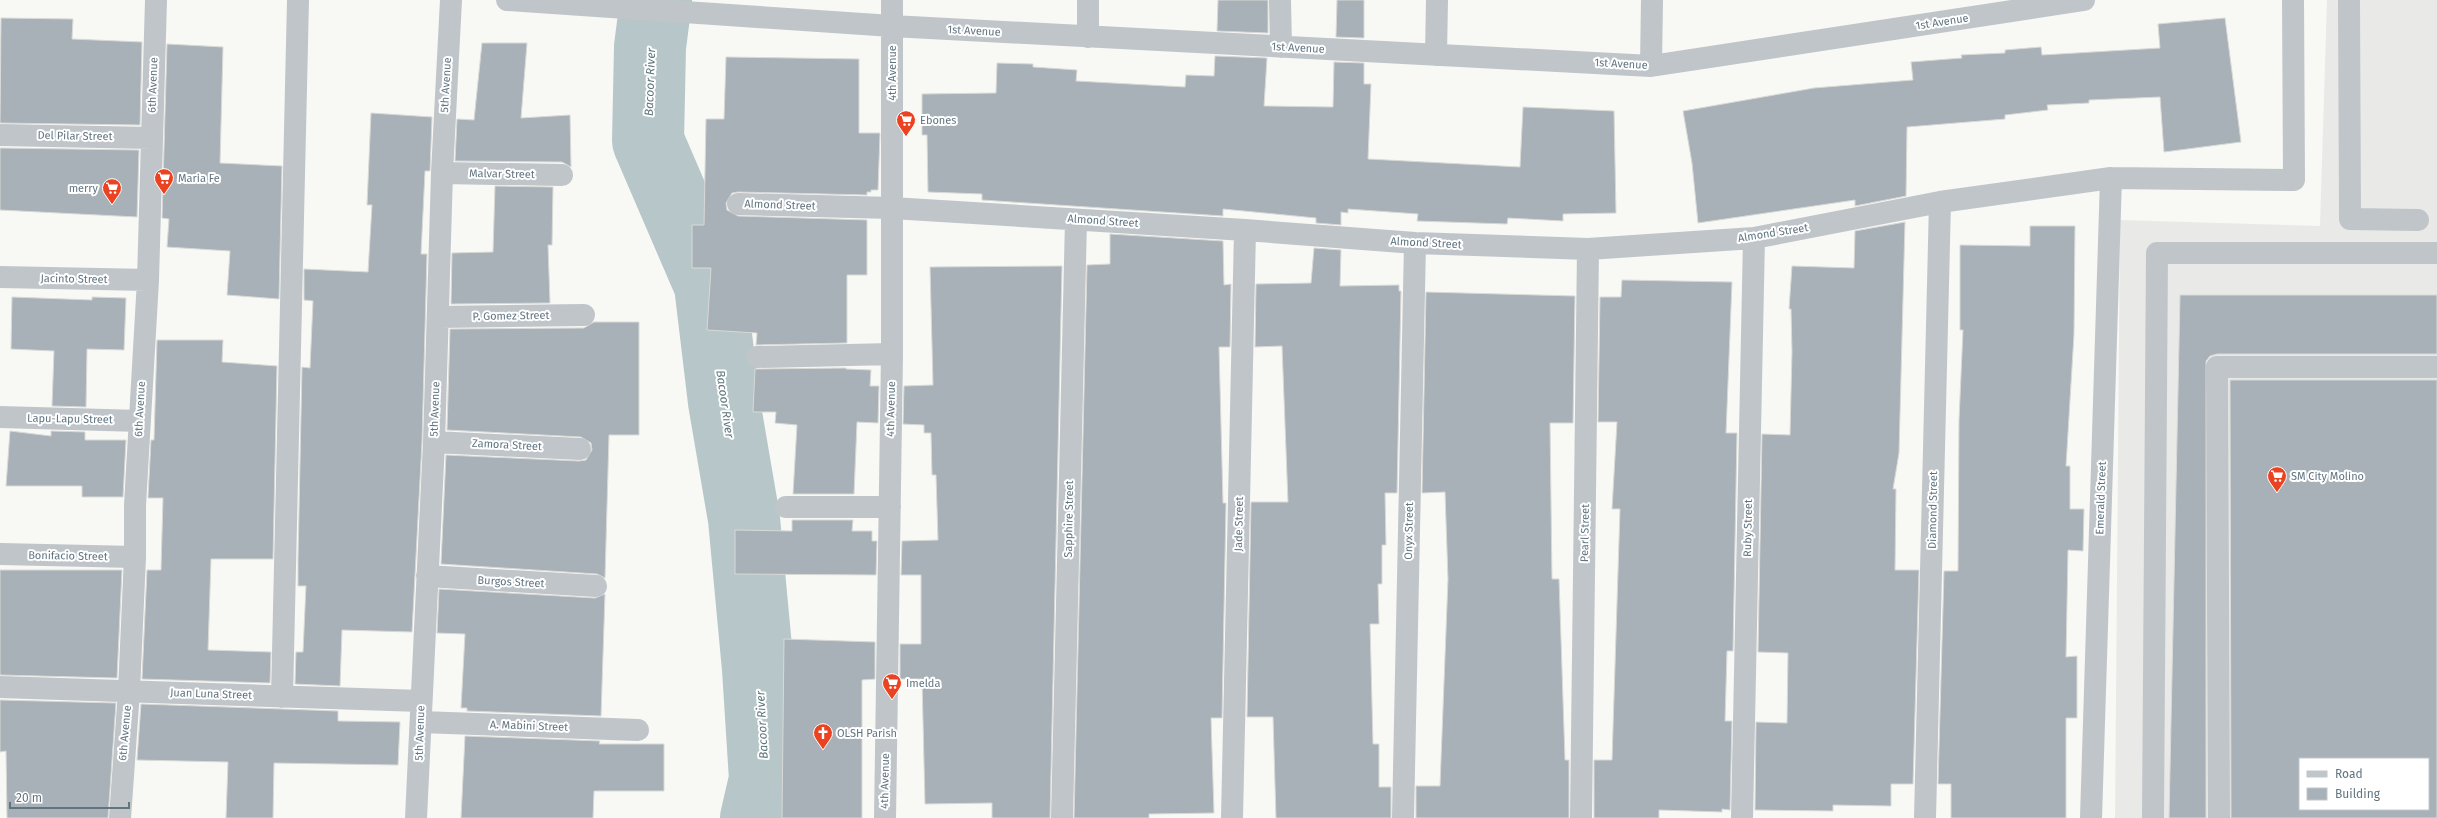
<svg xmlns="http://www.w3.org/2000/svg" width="2437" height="818" viewBox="0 0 2437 818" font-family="'Fira Sans',sans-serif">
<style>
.built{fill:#e9e9e8;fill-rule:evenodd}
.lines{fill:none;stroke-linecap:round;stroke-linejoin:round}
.river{stroke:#b7c6c9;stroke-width:72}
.building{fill:#a7b1b7;stroke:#d9d9d7;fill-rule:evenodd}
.minor{stroke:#c0c5c9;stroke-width:22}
.labels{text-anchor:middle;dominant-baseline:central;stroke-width:4;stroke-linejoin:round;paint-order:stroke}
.street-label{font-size:11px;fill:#617581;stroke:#fff}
.poi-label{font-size:11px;fill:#617581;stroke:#fff;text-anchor:start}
.water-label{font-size:12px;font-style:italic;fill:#5c767c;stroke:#fff}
</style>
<rect width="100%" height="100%" fill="#f8f8f5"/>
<!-- built -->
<path class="built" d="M2327,0H2437V818H2115L2120,220L2320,226ZM2300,759H2428V809H2300Z"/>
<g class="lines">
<!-- river -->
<path class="river" d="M656,0L650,47L648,141L710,285L724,402L744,519L758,669L765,779L756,818"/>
</g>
<!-- building -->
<path class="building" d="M1218,0H1268V33L1217,31Z
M1337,0H1364V38L1336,37Z
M1,18L73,19L72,39L142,42L140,125L0,123Z
M2225,18L2241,142L2164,152L2160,97L2089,100V103L2047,105L2048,110L2005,115V119L1907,127L1906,196L1855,206V200L1698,223L1692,163L1683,111L1814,88L1913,80L1911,62L1962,58L1961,55L2005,53V50L2041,47L2042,55L2160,48L2158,24Z
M482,43H527L521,118L570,115L571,167L562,162L455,161L457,119L474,120Z
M167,44L223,47L220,163L282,166L279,299L227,295L230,251L167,247L169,219L162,218Z
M1215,56L1267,58L1264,106L1333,107L1334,62L1364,63V84H1371L1368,159L1520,167L1523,107L1614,111L1616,213L1563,214V221L1508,218L1507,224L1417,221L1418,214L1348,209V213L1341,212V225L1316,223V218L1223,209V216L982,200V194L928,192L927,135H922V94L996,93L997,63L1033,64V67L1077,70L1076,81L1185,87L1186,75L1214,76Z
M726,57L859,59V133H880L878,190H871V192H867V195L738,192L732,193L726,203L727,210L738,216L867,220V275H847V343L756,345L757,333L707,330L711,268H692V225H704L706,119H724Z
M371,113L432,117L430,171H425L421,254H427L422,442L412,632L342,630L340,686L295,684L296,652H303L306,586H298V560L302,367L310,368L313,301L304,300V269L368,272L372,205H367Z
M0,148L139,150L137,217L0,210Z
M495,186L553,187L552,245H548L550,303L451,304L452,253L493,252Z
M1905,222L1899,453L1893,489H1896L1895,570H1919L1913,784H1891V806L1833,805V811L1755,810L1756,722L1787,723L1788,653L1758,652L1762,434L1790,435L1792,352L1791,309H1789L1792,266L1854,268L1855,231Z
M2030,226H2075L2074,334L2066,466H2070V509H2084L2083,551L2068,550L2066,657L2077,656V718H2066V818H1951V784H1938L1944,571H1958L1959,420L1963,330H1960V245L2030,246Z
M1110,234L1223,241L1224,285L1231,284L1230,347H1219L1223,503H1226L1222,718H1211L1214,813L1149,814V818H1074L1087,265L1110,264Z
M1314,248L1341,250L1340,286L1399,285V291H1401L1397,493H1385L1386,545H1382V584H1378L1379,624H1370L1373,744H1379V787H1391V818H1276L1273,717H1247L1251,502H1288L1282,346L1255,347L1256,284L1311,283Z
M1062,266L1050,818H992V803L925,804L922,679H900V644H921V575H901L902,541L938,540L936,475H932L931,433H924V425L903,424L904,386L933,385L930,267Z
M1622,280L1732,282L1726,433H1737L1733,651H1727L1725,721H1732L1730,810L1722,809V812L1659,810V818H1594V760H1612L1620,509H1612L1617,422H1598L1600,297H1621Z
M1426,292L1575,296L1573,423H1550L1552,579H1559L1565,760H1569V818H1416V786H1440L1448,579L1445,492L1422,493Z
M2180,295H2437V354H2217L2210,356L2206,361V818H2169Z
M12,297L92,300V297L126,298L124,350L87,349L86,407L52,406L54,351L11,349Z
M594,322H639V435H609L605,578L597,574L441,564L446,455L579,461L586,460L592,450L591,443L581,437L447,430L450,329L584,328Z
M157,340H223L222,362L277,366L273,559H211L208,650L271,652L270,683L142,679L147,570H161L163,498H148L151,440H154Z
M846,368V369L871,370L870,386H879L878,423L857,422L854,494H793L797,425L775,423L776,412H753L755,369Z
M2230,380H2437V818H2231ZM2300,759H2428V809H2300Z
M10,431L51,436V431L85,432V440H126L123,497H82V486H6Z
M792,520H853L852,531H872V541H877L876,575L735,574V530L792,531Z
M0,570H122L117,678L0,675Z
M439,589L595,598L605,594L601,716L467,711V708H461L465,634L437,633Z
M784,639L875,642V679L862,680V818H782Z
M0,700L116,703L108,818H7L6,751L0,752Z
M141,704L338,711V721L400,722L398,765L274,763L273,818H226L228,762L137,760Z
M465,736L600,741L599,744H664V791H594L593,818H461Z"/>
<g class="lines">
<!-- minor -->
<path class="minor" d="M507,0L892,26L1651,66L2084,0
M1088,0V37
M1280,0L1281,47
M2349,0L2350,219L2418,220
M1436,55L1437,0
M1651,66L1652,0
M0,135L151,138
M442,173L562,175
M738,204L892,208L1245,230L1415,243L1588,249L1754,238L1940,202L2111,178L2294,180L2293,0
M0,277L148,280
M439,317L584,315
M757,357L892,354
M0,417L140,421
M434,442L580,449
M786,507H890
M0,554L135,557
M427,576L596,586
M0,687L421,701
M282,697L298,0
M421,722L638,730
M120,818L129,691L135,557V505L148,280L156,0
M416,818L434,442L442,173L451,0
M885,818L892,354V0
M1062,818L1076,220
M1232,818L1245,230
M1403,818L1415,243
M1581,818L1588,249
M1742,818L1754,238
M1925,818L1940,202
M2091,818L2111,178
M2153,818L2157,253H2437
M2219,818L2217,367H2437"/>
</g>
<!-- icons -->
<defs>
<g id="supermarket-pin" transform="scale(1)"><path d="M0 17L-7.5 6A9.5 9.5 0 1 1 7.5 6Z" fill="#eb4322" stroke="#fff"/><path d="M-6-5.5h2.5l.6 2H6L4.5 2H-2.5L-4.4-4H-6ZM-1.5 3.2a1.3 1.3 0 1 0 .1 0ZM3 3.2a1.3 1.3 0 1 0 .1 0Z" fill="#fff"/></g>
<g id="church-pin" transform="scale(1)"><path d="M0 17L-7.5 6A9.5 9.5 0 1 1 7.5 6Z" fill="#eb4322" stroke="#fff"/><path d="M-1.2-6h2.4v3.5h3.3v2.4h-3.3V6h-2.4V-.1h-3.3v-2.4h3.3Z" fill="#fff"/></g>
</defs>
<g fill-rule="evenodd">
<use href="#supermarket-pin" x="906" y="120"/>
<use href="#supermarket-pin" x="164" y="178"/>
<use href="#supermarket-pin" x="112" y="188"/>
<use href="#supermarket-pin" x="2277" y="476"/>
<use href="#supermarket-pin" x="892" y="683"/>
<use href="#church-pin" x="823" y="733"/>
</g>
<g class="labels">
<!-- street labels -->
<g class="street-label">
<text transform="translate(1942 22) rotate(-9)">1st Avenue</text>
<text transform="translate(974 31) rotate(3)">1st Avenue</text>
<text transform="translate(1298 48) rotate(3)">1st Avenue</text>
<text transform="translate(1621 64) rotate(3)">1st Avenue</text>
<text transform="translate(892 73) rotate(-90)">4th Avenue</text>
<text transform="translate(153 85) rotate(-88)">6th Avenue</text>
<text transform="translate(446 85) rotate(-87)">5th Avenue</text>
<text transform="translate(75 136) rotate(1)">Del Pilar Street</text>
<text transform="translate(502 174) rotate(1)">Malvar Street</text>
<text transform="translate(780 205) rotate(2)">Almond Street</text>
<text transform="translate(1103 221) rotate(4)">Almond Street</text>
<text transform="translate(1773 233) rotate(-9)">Almond Street</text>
<text transform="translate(1426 243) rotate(3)">Almond Street</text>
<text transform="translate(74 279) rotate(1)">Jacinto Street</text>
<text transform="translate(511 316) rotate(-1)">P. Gomez Street</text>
<text transform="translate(140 409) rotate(-87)">6th Avenue</text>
<text transform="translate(435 409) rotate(-88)">5th Avenue</text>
<text transform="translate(891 409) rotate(-89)">4th Avenue</text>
<text transform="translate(70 419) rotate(1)">Lapu-Lapu Street</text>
<text transform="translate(507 445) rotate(3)">Zamora Street</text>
<text transform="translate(2101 498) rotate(-88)">Emerald Street</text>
<text transform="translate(1933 510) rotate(-89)">Diamond Street</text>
<text transform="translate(1069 519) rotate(-89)">Sapphire Street</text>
<text transform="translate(1239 524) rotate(-89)">Jade Street</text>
<text transform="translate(1748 528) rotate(-89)">Ruby Street</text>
<text transform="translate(1409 531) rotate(-89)">Onyx Street</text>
<text transform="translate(1585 533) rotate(-89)">Pearl Street</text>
<text transform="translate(68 556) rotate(1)">Bonifacio Street</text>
<text transform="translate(511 582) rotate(3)">Burgos Street</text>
<text transform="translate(211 694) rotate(2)">Juan Luna Street</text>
<text transform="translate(529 726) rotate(2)">A. Mabini Street</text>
<text transform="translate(125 733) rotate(-85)">6th Avenue</text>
<text transform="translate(420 733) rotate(-88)">5th Avenue</text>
<text transform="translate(885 781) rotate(-89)">4th Avenue</text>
</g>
<!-- poi labels -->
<g class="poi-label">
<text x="920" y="120">Ebones</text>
<text x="178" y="178">Maria Fe</text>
<text x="98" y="188" text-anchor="end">merry</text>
<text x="2291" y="476">SM City Molino</text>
<text x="906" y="683">Imelda</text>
<text x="837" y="733">OLSH Parish</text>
</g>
<!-- water labels -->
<g class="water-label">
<text transform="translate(650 82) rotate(-88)">Bacoor River</text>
<text transform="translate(725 404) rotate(82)">Bacoor River</text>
<text transform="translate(762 725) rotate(-93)">Bacoor River</text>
</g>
</g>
<!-- legend -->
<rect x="2299" y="758" width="130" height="52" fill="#ffffff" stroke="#c0c8cd"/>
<rect x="2307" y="771" width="20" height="6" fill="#c0c5c9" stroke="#c0c8cd"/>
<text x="2335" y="778" font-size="12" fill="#617581">Road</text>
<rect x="2307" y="788" width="20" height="12" fill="#a7b1b7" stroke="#c0c8cd"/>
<text x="2335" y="798" font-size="12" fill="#617581">Building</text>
<!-- scale -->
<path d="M10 802v6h119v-6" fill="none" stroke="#617581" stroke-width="2"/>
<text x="16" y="802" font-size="12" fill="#617581" stroke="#ffffff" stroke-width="3" paint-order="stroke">20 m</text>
</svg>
